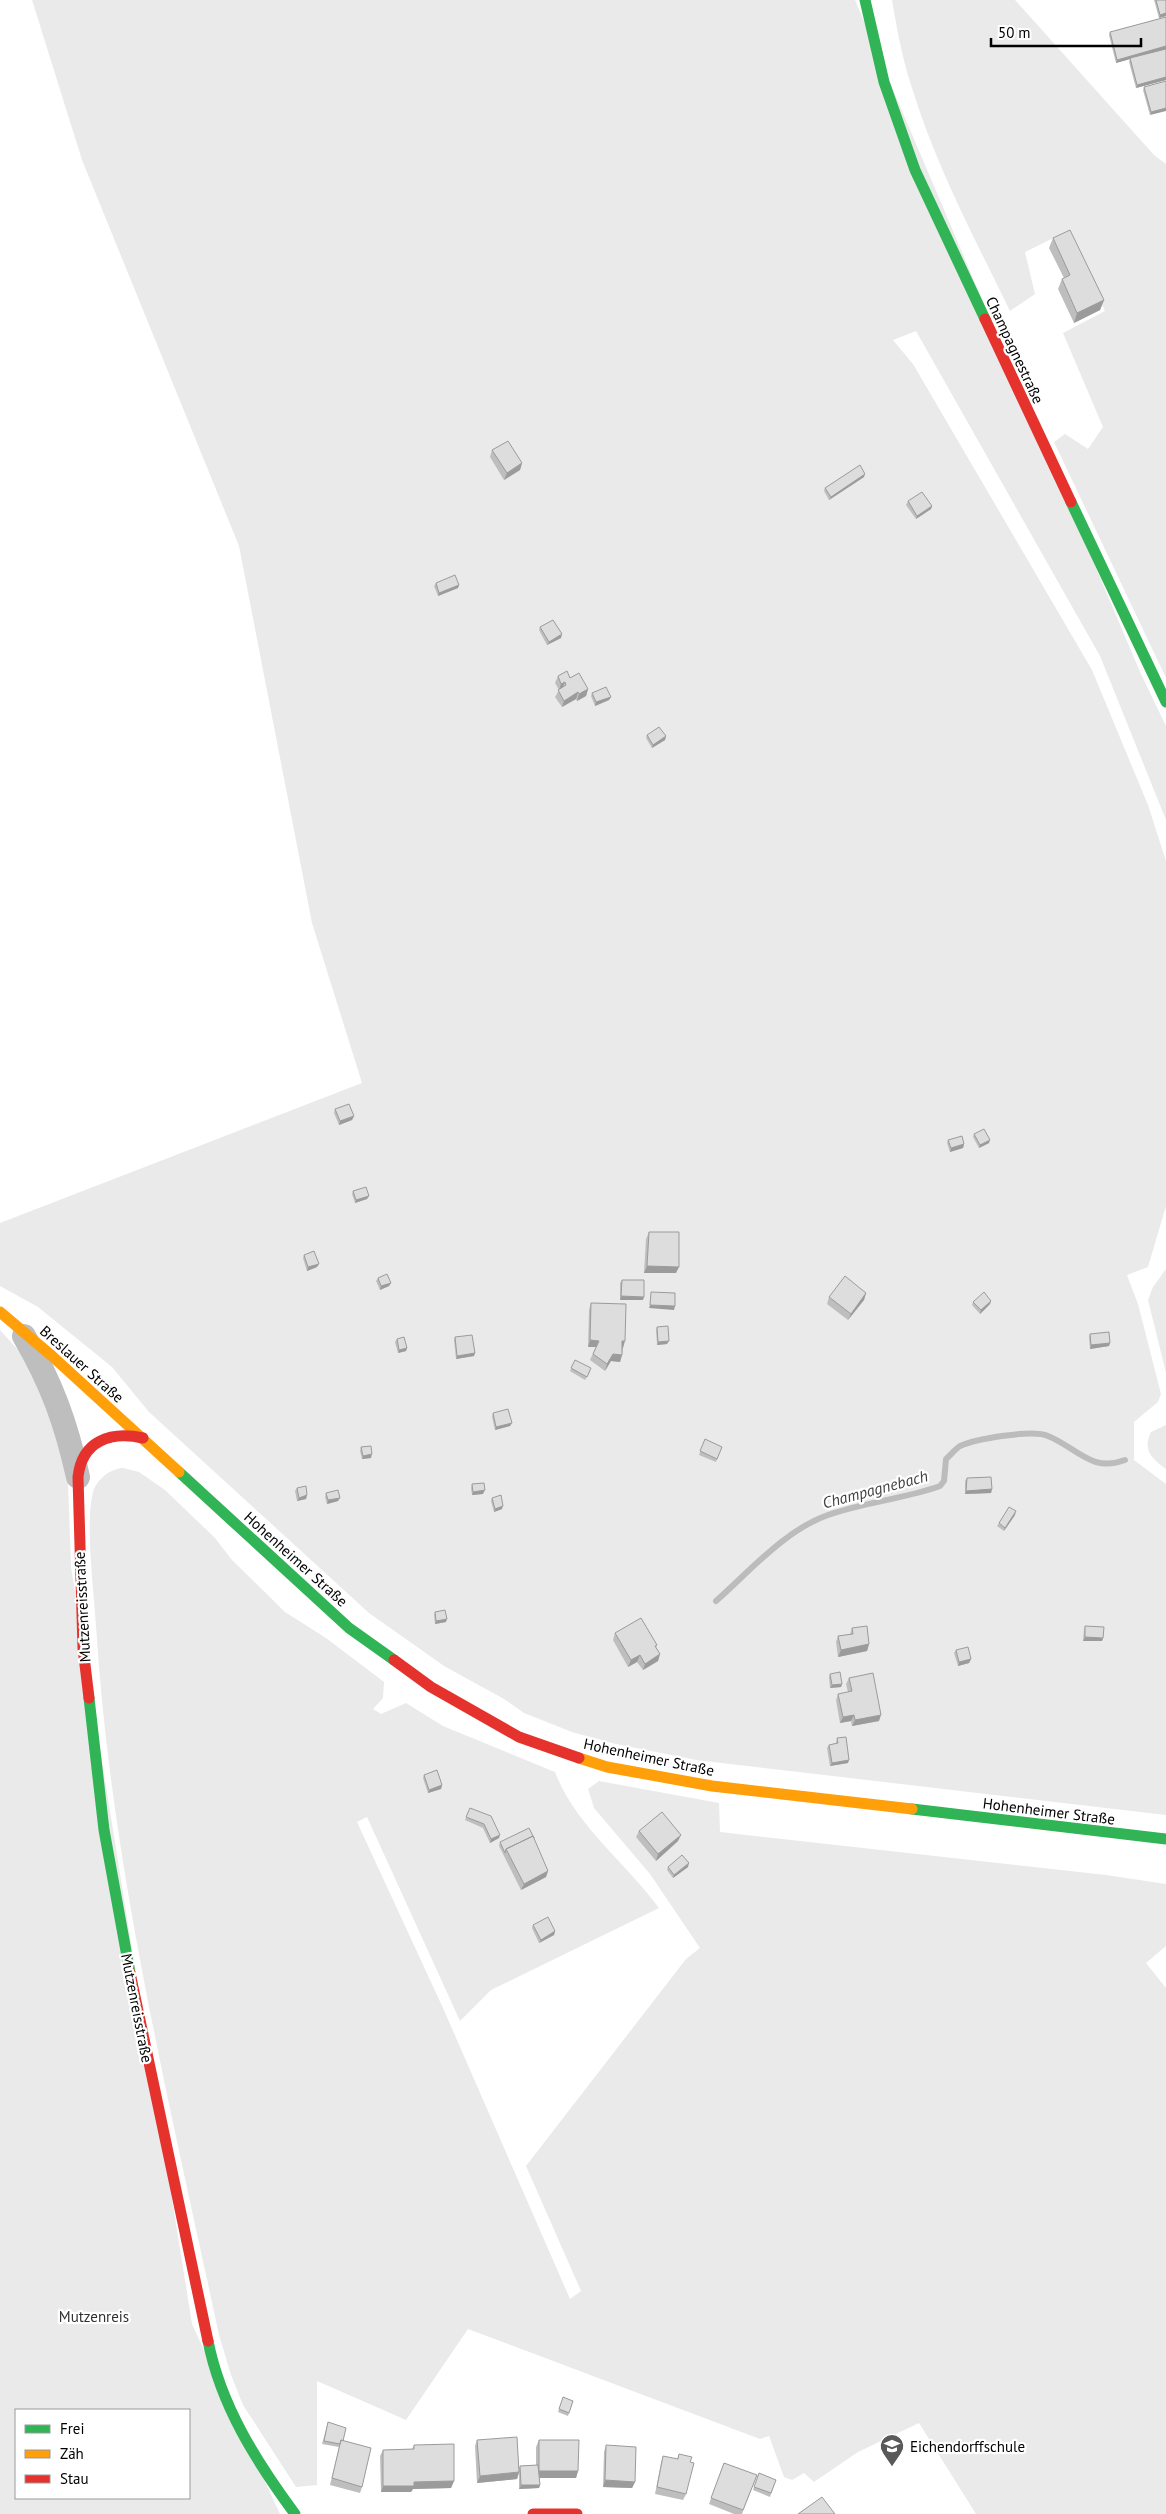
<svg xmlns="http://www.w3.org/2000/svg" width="1166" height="2514" viewBox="0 0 1166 2514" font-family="'PT Sans',sans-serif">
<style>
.green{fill:#eaeaea;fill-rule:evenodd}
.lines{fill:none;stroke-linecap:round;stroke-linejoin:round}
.stream{stroke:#bcbcbc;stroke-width:6}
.street{stroke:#bebebe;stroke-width:24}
.fast{stroke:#30b455;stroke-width:11}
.slow{stroke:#ff9f0a;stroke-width:11}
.jam{stroke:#e5322d;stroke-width:11}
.wall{fill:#bebebe}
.shaded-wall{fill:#9b9b9b}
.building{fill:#ddd;stroke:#9b9b9b}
.labels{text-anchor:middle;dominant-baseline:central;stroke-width:4.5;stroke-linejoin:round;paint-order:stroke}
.street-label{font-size:15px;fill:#000;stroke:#fff}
.park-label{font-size:15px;fill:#303030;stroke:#fff}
.poi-label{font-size:15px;fill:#000;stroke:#fff;text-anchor:start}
.water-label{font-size:16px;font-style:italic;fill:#414141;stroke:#fff}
</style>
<rect width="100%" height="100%" fill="#fff"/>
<!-- green -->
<path class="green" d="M32,0H855L1141,674L1166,726V820L1100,656L916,331L893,340L913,364L1092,670L1148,805L1166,861V1206L1148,1267L1127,1275L1138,1304L1161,1394L1158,1402L1134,1422V1460L1166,1484V1815L696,1760L616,1744L572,1732L524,1713L504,1699L444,1666L369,1613L149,1412L112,1367L38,1307L0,1286V1223L362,1083L312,923L239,546L82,160Z
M892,0H1015L1154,155L1166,164V678L1054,442L1065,434L1088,449L1103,427L1063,333L1105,311L1066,232L1025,252L1035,294L1010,311C974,237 935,164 911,85C902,57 897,29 892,0Z
M1166,1269V1373L1148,1300L1153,1287Z
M0,1330L20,1352L45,1395L68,1482L71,1567L192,2324L280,2514H0ZM16,2410H189V2498H16Z
M1166,1425V1469C1152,1459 1142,1450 1151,1432Z
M123,1468L139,1472L165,1490L215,1538L232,1560L285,1612L326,1638L384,1682L383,1698L373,1709L381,1714L406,1703L443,1726L555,1772C575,1825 626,1863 659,1908L491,1990L460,2021L367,1817L357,1822L443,2008L570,2299L581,2291L526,2166L686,1959L700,1948L650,1874L594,1808L588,1789L599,1781L719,1803L720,1832L1106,1875L1166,1884V1946L1146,1963L1166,1988V2514H976L919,2423L858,2452L814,2482L804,2473L792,2480L784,2477L769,2436L760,2439L468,2329L406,2420L317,2381V2485L296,2487L243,2405L231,2375L219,2335C169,2101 111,1866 96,1626C94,1591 85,1524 93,1492C97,1479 110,1469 123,1468Z"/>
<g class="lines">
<!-- stream -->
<path class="stream" d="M716,1601C750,1571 785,1530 828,1515C865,1502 904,1499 940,1486L944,1481L946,1459C951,1455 955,1449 960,1446C976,1439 1032,1429 1048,1436C1076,1447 1091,1473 1125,1460"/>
<!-- street -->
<path class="street" d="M24,1336C52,1384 66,1423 78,1477"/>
<!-- fast -->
<path class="fast" d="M865,0L884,82L915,170L985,319
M1071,502L1166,702
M179,1472L349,1628L394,1660
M89,1698L104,1830L130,1973
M912,1809L1166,1839
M208,2341C221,2406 256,2461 295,2514"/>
<!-- slow -->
<path class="slow" d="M0,1312L52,1356L179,1472
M579,1758L607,1767L712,1786L912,1809"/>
<!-- jam -->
<path class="jam" d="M985,319L1071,502
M394,1660L431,1687L519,1737L579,1758
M89,1698L83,1648L78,1477C82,1441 110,1431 143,1438
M130,1973L208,2341
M533,2514H577"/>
</g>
<!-- wall -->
<path class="wall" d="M1154,0H1166V16L1159,18Z
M1166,17V80L1136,88L1129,62L1130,59L1116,63L1109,35L1110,32Z
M1166,81L1150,115L1143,90L1144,87Z
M1053,238L1104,300L1100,310L1074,323L1058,289L1062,279L1064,278L1049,248Z
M492,450L522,463L520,470L504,480L490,457Z
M864,477L829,500L824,491L825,488Z
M908,501L932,506L931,509L916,519L906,505Z
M436,583L459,585L458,588L438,596L434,586Z
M540,627L561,638L547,645L539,630Z
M558,676L570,678L588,689L586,696L577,701L576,699L562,707L555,697L559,690L555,683Z
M592,693L611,697L609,700L595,706L591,696Z
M647,735L666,736L665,740L652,748L646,738Z
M335,1109L354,1116L352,1120L339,1125L334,1113Z
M974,1134L989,1143L979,1148L973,1137Z
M948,1140L964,1144L963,1148L950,1152L947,1143Z
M353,1191L369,1196L367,1199L355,1203L352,1194Z
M649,1232L676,1273H644L646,1239Z
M304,1255L317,1267L307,1271L303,1258Z
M378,1278L391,1283L389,1286L380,1290L376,1281Z
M622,1280L643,1300H620V1283Z
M866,1293L864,1300L848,1320L827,1304L829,1297Z
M991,1301L990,1304L980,1314L972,1305L973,1302Z
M591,1303L623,1348L622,1355L620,1362L611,1361L605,1371L590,1360L596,1347H588L589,1310Z
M657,1327L667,1344L657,1345L656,1330Z
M1090,1334L1110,1343L1109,1346L1090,1349L1089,1337Z
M455,1337L475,1353L474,1356L456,1359L454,1340Z
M397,1339L407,1348L406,1351L398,1353L395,1342Z
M575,1360L590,1372L585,1380L570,1371Z
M493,1413L510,1426L495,1430L492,1417Z
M705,1439L722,1447L716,1462L699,1455Z
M361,1447L371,1458L362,1459L360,1451Z
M967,1478L992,1489L991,1493L965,1494V1481Z
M472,1484L483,1494L472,1495L471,1488Z
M297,1488L307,1495L306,1499L297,1501L295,1491Z
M326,1493L338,1501L327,1504L325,1497Z
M492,1498L502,1509L494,1512L491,1501Z
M1015,1515L1004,1531L997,1526L999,1523Z
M435,1612L446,1622L435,1624L434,1615Z
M1085,1626L1103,1638L1102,1641H1083L1084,1629Z
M852,1628L869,1644L867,1651L838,1657L836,1642L838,1636L850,1634Z
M615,1633L657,1645L656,1648L660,1654L658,1661L643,1670L637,1662L628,1667L613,1640Z
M956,1650L971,1659L969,1663L958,1666L954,1653Z
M830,1674L842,1684L841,1687L830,1688L829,1677Z
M849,1678L879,1721L852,1726L851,1721L840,1723L836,1700L838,1694L848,1692L846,1684Z
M837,1738L848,1763L830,1766L827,1748L829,1745L836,1743Z
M424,1775L442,1785L441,1789L428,1793L423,1778Z
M470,1808L499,1838L490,1843L483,1828L465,1820Z
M639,1831L678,1841L656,1861L636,1837Z
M500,1842L548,1871L546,1877L521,1890L499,1846Z
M668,1867H688L673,1878L667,1870Z
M533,1925L555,1931L554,1935L539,1943L532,1928Z
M563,2397L573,2401L568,2416L558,2412Z
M328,2422L343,2441L362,2487L360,2493L330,2485L339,2447L322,2444Z
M477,2440L519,2468L520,2466L536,2465V2447L539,2440L578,2471L576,2478H539L540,2485L539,2488L519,2489V2473L517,2479L477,2483L475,2446Z
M414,2445L454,2481L451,2488L413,2489L411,2492H381L380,2456L383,2450L412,2449Z
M606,2445L635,2482L632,2488L603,2487L604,2452Z
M679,2454L690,2462L686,2494L683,2500L655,2494L661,2463L663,2456L677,2459Z
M724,2463L757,2475L742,2514H734L709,2504Z
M759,2473L776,2480L770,2497L753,2490Z"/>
<!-- shaded-wall -->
<path class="shaded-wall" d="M1166,13V16L1159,18L1160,15Z
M1166,46V49L1116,63L1117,60Z
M1166,77V80L1136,88L1137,85Z
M1166,108V111L1150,115L1151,112Z
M1104,300L1100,310L1074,323L1077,313Z
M522,463L520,470L504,480L507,473Z
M865,474L864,477L829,500L831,497Z
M932,506L931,509L916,519L917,516Z
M459,585L458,588L438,596L439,593Z
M562,634L561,638L547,645L549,642Z
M565,682L562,689L559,690L561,684Z
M588,689L586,696L577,701L579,694Z
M578,692L576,699L562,707L564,701Z
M611,697L609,700L595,706L596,702Z
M666,736L665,740L652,748L653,745Z
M354,1116L352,1120L339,1125L340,1121Z
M990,1140L989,1143L979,1148L980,1145Z
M964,1144L963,1148L950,1152L951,1148Z
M369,1196L367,1199L355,1203L356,1200Z
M319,1264L317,1267L307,1271L308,1267Z
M647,1266L679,1267L676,1273H644Z
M391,1283L389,1286L380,1290L381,1286Z
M866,1293L864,1300L848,1320L851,1314Z
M621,1296L644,1297L643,1300H620Z
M991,1301L990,1304L980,1314L981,1310Z
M650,1305L675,1306L674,1310L649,1308Z
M590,1340L599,1341L596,1347H588Z
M622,1341H625L623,1348H620Z
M669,1341L667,1344L657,1345L658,1342Z
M1110,1343L1109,1346L1090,1349L1091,1345Z
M407,1348L406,1351L398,1353L399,1350Z
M475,1353L474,1356L456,1359L457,1356Z
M613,1354L622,1355L620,1362L611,1361L605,1371L607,1364Z
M512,1423L510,1426L495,1430L496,1427Z
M372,1454L371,1458L362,1459L363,1456Z
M992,1489L991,1493L965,1494L966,1491Z
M485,1490L483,1494L472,1495L473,1492Z
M307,1495L306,1499L297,1501L299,1498Z
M340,1498L338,1501L327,1504L328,1500Z
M503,1506L502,1509L494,1512L495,1509Z
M1016,1511L1015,1515L1004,1531L1005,1528Z
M447,1619L446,1622L435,1624L436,1621Z
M1085,1637L1103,1638L1102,1641H1083Z
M869,1644L867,1651L838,1657L841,1650Z
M660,1654L658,1661L643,1670L645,1664Z
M640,1655L637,1662L628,1667L631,1660Z
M971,1659L969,1663L958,1666L959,1662Z
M842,1684L841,1687L830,1688L832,1685Z
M854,1715L851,1721L840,1723L843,1717Z
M881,1715L879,1721L852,1726L855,1720Z
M849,1760L848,1763L830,1766L832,1763Z
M442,1785L441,1789L428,1793L429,1790Z
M500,1835L499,1838L490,1843L491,1839Z
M681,1835L678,1841L656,1861L658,1854Z
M689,1863L688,1867L673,1878L674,1875Z
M548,1871L546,1877L521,1890L524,1884Z
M555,1931L554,1935L539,1943L541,1940Z
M539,2471H578L576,2478H537Z
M519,2472L517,2479L477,2483L480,2476Z
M605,2480L635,2482L632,2488L603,2487Z
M454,2481L451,2488L413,2489L411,2492H381L383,2486L414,2482Z
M521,2485H540L539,2488L519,2489Z"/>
<!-- building -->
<path class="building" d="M1156,0H1166V13L1160,15Z
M1166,17V46L1117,60L1110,32Z
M1166,49V77L1137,85L1130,58Z
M1166,81V108L1151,112L1144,87Z
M1070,230L1104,300L1077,313L1062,279L1070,275L1053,238Z
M508,441L522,463L507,473L492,450Z
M860,465L865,474L831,497L825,488Z
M922,492L932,506L917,516L908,501Z
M455,575L459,585L439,593L436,583Z
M553,620L562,634L549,642L540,627Z
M567,671L570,678L579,673L588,689L579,694L578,692L564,701L558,690L566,685L565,682L561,684L558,676Z
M606,687L611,697L596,702L592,693Z
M659,727L666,736L653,745L647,735Z
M349,1104L354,1116L340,1121L335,1109Z
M984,1129L990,1140L980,1145L974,1134Z
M962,1136L964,1144L951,1148L948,1140Z
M366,1187L369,1196L356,1200L353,1191Z
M649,1232H679V1267L647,1266Z
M314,1251L319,1264L308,1267L304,1255Z
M387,1274L391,1283L381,1286L378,1278Z
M845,1276L866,1293L851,1314L829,1297Z
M622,1280H644V1297L621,1296Z
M651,1292L675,1293V1306L650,1305Z
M984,1292L991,1301L981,1310L973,1302Z
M591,1303L626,1304L625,1341H622V1355L613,1354L607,1364L593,1354L599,1341L590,1340Z
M668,1326L669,1341L658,1342L657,1327Z
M1109,1332L1110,1343L1091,1345L1090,1334Z
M472,1335L475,1353L457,1356L455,1337Z
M404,1337L407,1348L399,1350L397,1339Z
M575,1360L591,1368L587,1377L571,1368Z
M508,1409L512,1423L496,1427L493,1413Z
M705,1439L722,1447L717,1459L700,1451Z
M371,1446L372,1454L363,1456L361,1447Z
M991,1477L992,1489L966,1491L967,1478Z
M484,1483L485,1490L473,1492L472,1484Z
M306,1486L307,1495L299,1498L297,1488Z
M338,1490L340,1498L328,1500L326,1493Z
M501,1495L503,1506L495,1509L492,1498Z
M1009,1507L1016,1511L1005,1528L999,1523Z
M445,1610L447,1619L436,1621L435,1612Z
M641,1618L657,1645L655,1646L660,1654L645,1664L640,1655L631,1660L615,1633Z
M867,1626L869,1644L841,1650L838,1636L853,1634L852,1628Z
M1085,1626L1104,1627L1103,1638L1085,1637Z
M968,1647L971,1659L959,1662L956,1650Z
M840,1672L842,1684L832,1685L830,1674Z
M873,1673L881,1715L855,1720L854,1715L843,1717L838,1694L852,1691L849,1678Z
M846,1737L849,1760L832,1763L829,1745L838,1743L837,1738Z
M437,1770L442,1785L429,1790L424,1775Z
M470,1808L491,1816L500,1835L491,1839L484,1824L466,1817Z
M662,1812L681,1835L658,1854L639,1831Z
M529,1828L534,1838L533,1836L506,1849L505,1853L500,1842Z
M533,1836L548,1871L524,1884L506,1849Z
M682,1855L689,1863L674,1875L668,1867Z
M548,1917L555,1931L541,1940L533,1925Z
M563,2397L573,2401L569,2413L559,2409Z
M328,2422L346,2428L343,2441L341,2440L340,2444L324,2441Z
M517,2437L519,2472L480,2476L477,2440Z
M341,2440L371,2448L362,2487L332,2478Z
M539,2440H579L578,2471H539Z
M454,2444V2481L414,2482V2486H383V2450L414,2449V2445Z
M606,2445L636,2447L635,2482L605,2480Z
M679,2454L692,2457L690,2462L694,2463L686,2494L657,2487L663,2456L678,2459Z
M724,2463L757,2475L743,2510L711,2498Z
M538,2465L540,2485H521L520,2466Z
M759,2473L776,2480L771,2493L754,2487Z
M822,2497L835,2514H798Z"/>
<!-- icons -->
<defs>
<g id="school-pin" transform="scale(1.25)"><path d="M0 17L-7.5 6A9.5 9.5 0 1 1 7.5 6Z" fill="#595959" stroke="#fff"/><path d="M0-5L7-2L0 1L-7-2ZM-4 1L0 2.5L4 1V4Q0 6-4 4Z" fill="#fff"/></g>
</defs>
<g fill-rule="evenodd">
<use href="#school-pin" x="892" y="2446"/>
</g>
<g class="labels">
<!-- street labels -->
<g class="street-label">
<text transform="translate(1015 350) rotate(65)">Champagnestraße</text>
<text transform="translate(82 1364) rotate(42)">Breslauer Straße</text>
<text transform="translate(296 1559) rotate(42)">Hohenheimer Straße</text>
<text transform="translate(82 1607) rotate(-93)">Mutzenreisstraße</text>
<text transform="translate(649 1757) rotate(12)">Hohenheimer Straße</text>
<text transform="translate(1049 1811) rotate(7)">Hohenheimer Straße</text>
<text transform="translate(137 2008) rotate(79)">Mutzenreisstraße</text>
</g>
<!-- park labels -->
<g class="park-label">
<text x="94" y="2316">Mutzenreis</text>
</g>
<!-- poi labels -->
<g class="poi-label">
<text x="910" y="2446">Eichendorffschule</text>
</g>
<!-- water labels -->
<g class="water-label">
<text transform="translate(875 1489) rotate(-15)">Champagnebach</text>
</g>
</g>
<!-- legend -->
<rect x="15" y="2409" width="175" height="90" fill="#ffffff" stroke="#999999"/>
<rect x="25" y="2425" width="25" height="8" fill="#30b455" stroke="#999999"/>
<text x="60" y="2434" font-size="15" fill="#000000">Frei</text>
<rect x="25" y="2450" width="25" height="8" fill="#ff9f0a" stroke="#999999"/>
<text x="60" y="2459" font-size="15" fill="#000000">Zäh</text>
<rect x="25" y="2475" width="25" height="8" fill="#e5322d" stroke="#999999"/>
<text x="60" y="2484" font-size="15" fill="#000000">Stau</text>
<!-- scale -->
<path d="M991 38v8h150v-8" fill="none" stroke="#000000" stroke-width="2.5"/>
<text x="998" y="38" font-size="15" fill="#000000" stroke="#ffffff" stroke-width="4" paint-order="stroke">50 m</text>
</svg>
